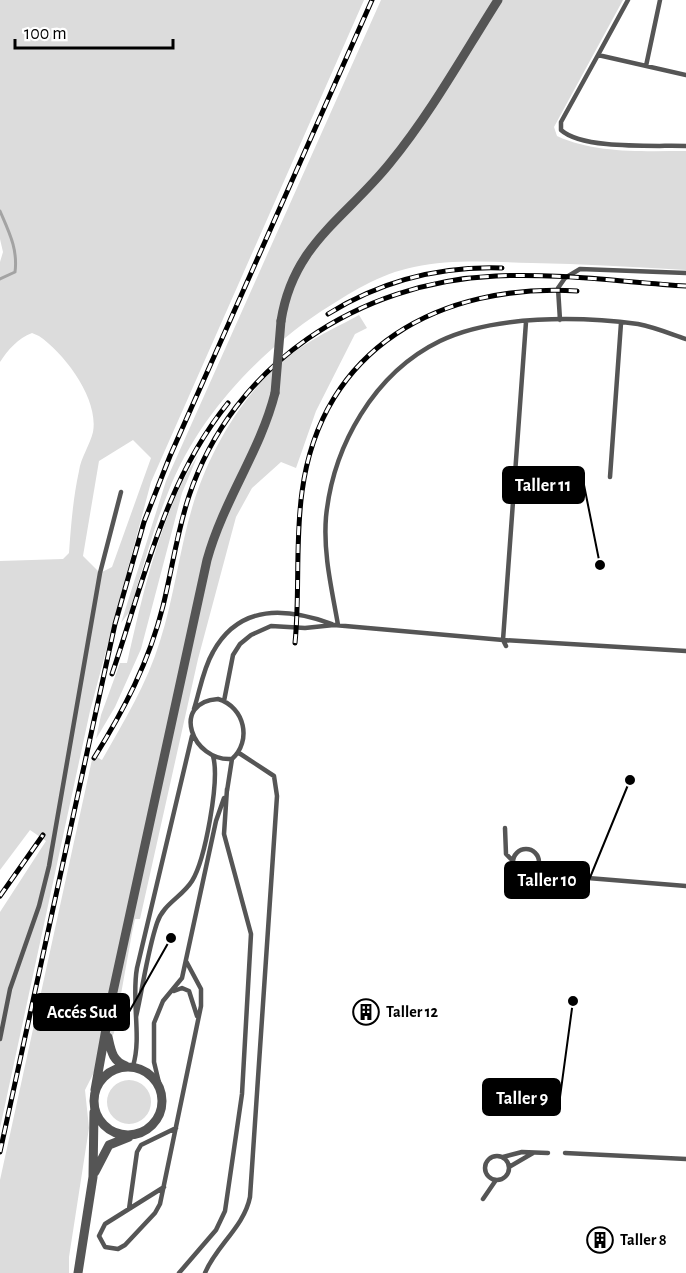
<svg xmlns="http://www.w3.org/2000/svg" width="686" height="1273" viewBox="0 0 686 1273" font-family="'Alegreya Sans',sans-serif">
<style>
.green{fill:#dcdcdc;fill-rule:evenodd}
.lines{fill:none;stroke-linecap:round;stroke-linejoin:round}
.stream{stroke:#a3a3a3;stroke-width:3}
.lane{stroke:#555;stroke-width:4.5}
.street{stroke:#555;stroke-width:9}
.rail-casing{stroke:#000;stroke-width:5}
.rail{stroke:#fff;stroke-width:3;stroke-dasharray:9;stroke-linecap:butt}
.street-bridge{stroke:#555;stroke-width:9}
.labels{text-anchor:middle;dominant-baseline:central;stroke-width:5;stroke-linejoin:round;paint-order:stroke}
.poi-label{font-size:16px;font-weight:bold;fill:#000;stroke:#fff;text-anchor:start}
.leader{fill:none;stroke:#000;stroke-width:2}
.callout-dot{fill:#000;stroke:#fff;stroke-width:2}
.callout{fill:#000;stroke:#000;stroke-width:2}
.callout-label{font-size:18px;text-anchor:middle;font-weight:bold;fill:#fff}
</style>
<rect width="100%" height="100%" fill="#fff"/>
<!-- green -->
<path class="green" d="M0,0H364L151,482L90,711L0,1128V912L46,841L30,830L0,870V561L63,559L69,553C71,526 73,498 79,471C81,457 90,445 93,432C99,399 65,354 39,336L32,333C18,338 8,350 0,362V262L3,252L0,239ZM133,440L151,458L112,567L100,573L83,556L99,461Z
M381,0H623L554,127L557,136C596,154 644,151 686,151V270C634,267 583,264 532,263C492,262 453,259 414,267C379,274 350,293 320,312C256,355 198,417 169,490C153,529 142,570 130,611L121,623L166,481Z
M359,315L367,328L355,334L316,411L296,468L281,462L252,488L236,517L198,659L140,919H135L132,933L114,1033L85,1090L89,1128L69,1257V1273H0V1180L93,755L102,760C124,721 147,684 160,641C174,598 179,552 192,508C210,447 249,381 303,346C321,334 341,325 359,315Z
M198,455L182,493L141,649L115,707L96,739L101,715L120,663H127C142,597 161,511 198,455Z
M107 1102a22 22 0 1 1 44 0a22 22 0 1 1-44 0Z"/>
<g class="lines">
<!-- stream -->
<path class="stream" d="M0,211C9,232 18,249 15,272L0,279"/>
<!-- lane -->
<path class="lane" d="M628,0L598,55L686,75
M598,55L561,122V130C583,150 656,145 686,146
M646,66L660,0
M560,320L558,288L565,278L580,269L686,273
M610,477L621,323
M338,625C332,590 323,554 326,517C333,446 374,373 440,341C494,315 580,316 638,324C654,327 671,334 686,339
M506,646L503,640L526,322
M218,699C245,707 252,741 232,759C192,762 170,702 218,699Z
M224,701L233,655L240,644L251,635L271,626L305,628L334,625L503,640L686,651
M194,709C200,690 203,669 213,652C240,603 287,608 332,624
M227,791L232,759
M505,828L506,854L513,861
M513 862a13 13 0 1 1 26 0a13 13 0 1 1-26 0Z
M538,865L551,875L686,886
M532,874L551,875
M174,991L182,988L189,991L197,1016
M136,1017C143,987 147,953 157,923C163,904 182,897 192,881C205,860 220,780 213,756
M0,1039L10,989L39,906L49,866L100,573L121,492
M133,1066C142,1037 131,1001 137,968L192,736
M160,1087L154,1062V1023L163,1001L182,978L216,821L224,798
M565,1153L686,1159
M485 1168a12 12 0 1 1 24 0a12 12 0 1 1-24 0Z
M503,1157L522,1152L548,1153
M509,1167L533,1153
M164,1187L105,1224L99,1236L105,1247L118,1249L125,1245L155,1213L160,1204L201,1006V989L186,961
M483,1199L496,1180
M129,1209L137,1152L141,1145L176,1128
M179,1273L216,1230L225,1211L242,1094L251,934L224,834L227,789
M205,1273C216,1246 244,1227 250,1197L277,796L274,776L239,753"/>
<!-- street -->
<path class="street" d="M281,321C293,244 345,219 390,163C431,113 463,55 498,0
M108,1037C111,1050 112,1061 126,1066
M94 1101a34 34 0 1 1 68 0a34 34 0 1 1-68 0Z
M95,1090L111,1001L207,560C224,499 260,452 275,393
M95,1172L109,1145L129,1137
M78,1273L93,1177L94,1112"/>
<!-- rail casing -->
<g class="rail-casing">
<path id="rail" d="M328,314C381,281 440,266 502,268
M295,643C300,593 295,542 302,492C321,347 441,283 577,291
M112,674C144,581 164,482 228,403
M94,758C124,710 149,662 163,606C172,570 177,532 189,496C233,364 359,282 496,276C559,273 623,282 686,286
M0,896L43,835
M0,1152L115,624L144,522L170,456L372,0"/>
</g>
<!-- rail -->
<use href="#rail" class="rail"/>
<!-- street-bridge -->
<path class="street-bridge" d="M275,393L281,321"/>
</g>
<!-- icons -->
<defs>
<g id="building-ring" transform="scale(1.35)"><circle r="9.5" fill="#fff" stroke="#000" stroke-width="1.5"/><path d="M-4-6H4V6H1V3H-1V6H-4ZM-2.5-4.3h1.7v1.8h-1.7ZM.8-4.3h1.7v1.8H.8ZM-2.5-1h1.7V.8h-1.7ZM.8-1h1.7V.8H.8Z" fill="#000"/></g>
</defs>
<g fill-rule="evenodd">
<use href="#building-ring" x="366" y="1012"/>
<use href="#building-ring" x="600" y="1240"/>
</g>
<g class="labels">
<!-- poi labels -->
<g class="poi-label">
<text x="386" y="1012">Taller 12</text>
<text x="620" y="1240">Taller 8</text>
</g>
</g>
<!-- callouts -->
<path class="leader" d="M600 565L584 485M630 780L589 880M171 938L129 1012M573 1001L560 1097"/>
<g class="callout-dot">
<circle cx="600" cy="565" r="6"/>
<circle cx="630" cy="780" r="6"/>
<circle cx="171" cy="938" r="6"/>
<circle cx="573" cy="1001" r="6"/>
</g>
<g class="callout">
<rect x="503" y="467" width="81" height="36" rx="6"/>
<rect x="505" y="862" width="84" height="36" rx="6"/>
<rect x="34" y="994" width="95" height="36" rx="6"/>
<rect x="483" y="1079" width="77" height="36" rx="6"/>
</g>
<g class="callout-label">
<text x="543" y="491">Taller 11</text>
<text x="547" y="886">Taller 10</text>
<text x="82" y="1018">Accés Sud</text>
<text x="522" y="1104">Taller 9</text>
</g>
<!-- scale -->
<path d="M15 39v9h158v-9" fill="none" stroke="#000000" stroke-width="3"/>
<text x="24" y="39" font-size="18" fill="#000000" stroke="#ffffff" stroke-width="4.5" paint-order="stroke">100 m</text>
</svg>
